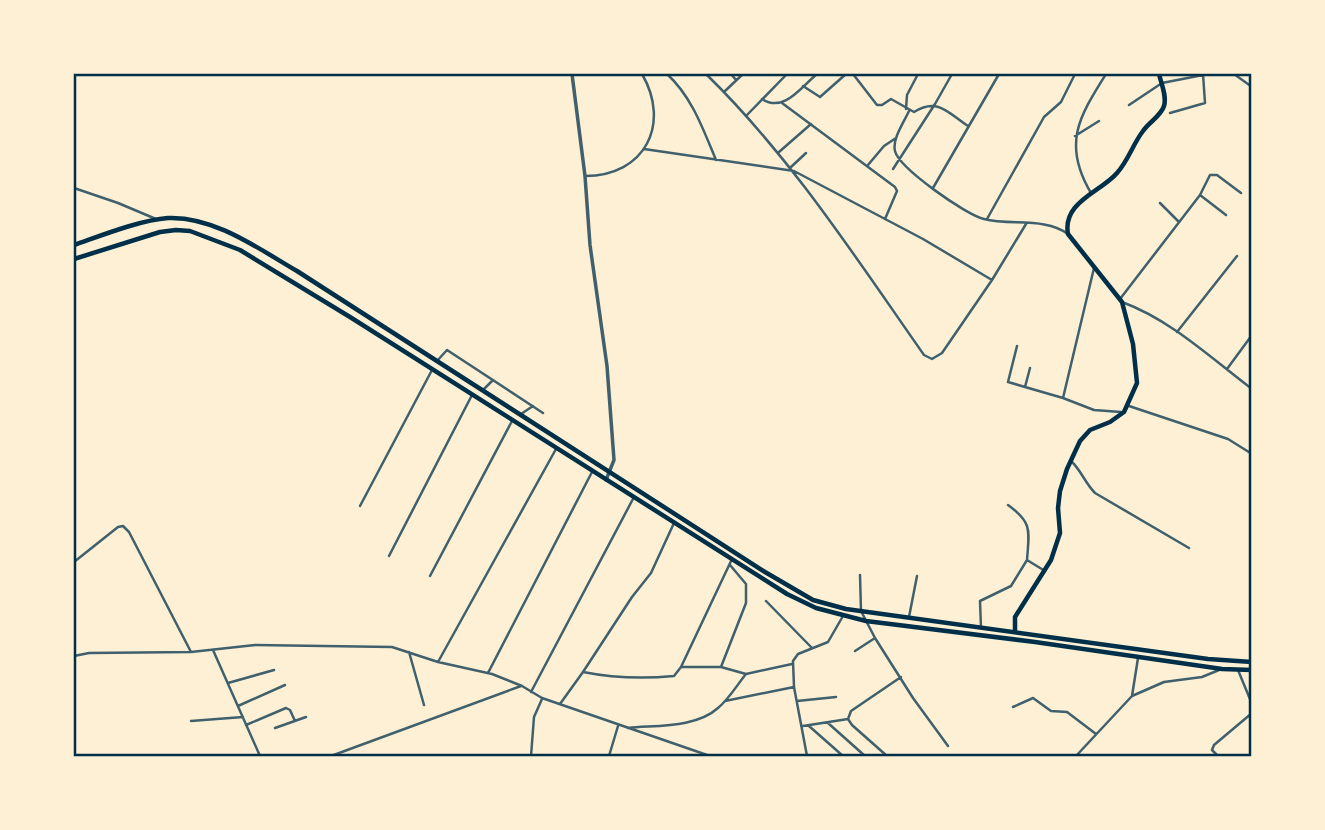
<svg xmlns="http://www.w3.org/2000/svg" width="1325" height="830" viewBox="0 0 1325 830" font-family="Lato,sans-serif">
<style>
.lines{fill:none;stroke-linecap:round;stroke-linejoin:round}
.minor{stroke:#3f606c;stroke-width:2.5}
.tertiary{stroke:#3f606c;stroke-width:3.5}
.secondary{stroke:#003049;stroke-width:4.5}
.primary{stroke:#003049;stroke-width:4.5}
.neatline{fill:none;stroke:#003049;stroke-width:2.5}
</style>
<rect width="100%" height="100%" fill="#fdf0d5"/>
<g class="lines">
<!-- minor -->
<path class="minor" d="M667,74C692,97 703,129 716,160
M706,74C791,157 856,258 924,355L932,359L942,353L992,280L1026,224
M731,74L736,80
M853,74L877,105H882L891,99L914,112C938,97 948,113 968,126
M1234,74L1252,87
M803,86L820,97L846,74
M725,91L743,74
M762,99C784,113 800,88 817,74
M782,103L895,187L897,191L885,219
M1129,105L1162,83L1203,75
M906,109L907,95L918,74
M909,111C904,122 892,139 895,151C899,168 966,215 984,219C1011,226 1045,217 1068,234
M1170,113L1205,103L1203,74
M747,115L787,74
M1075,136L1099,121
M644,149L794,171L923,239L992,280
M779,152L811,124
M868,165L884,146L896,138
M791,167L806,153
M893,169L935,104L952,74
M585,176C645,176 671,124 642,74
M74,188L118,203L156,219
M933,188L999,74
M1091,193C1062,144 1079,117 1106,74
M1200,195L1226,215
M1160,203L1179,222
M987,219L1044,117L1061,102L1075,74
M1120,299L1200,195L1210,175H1217L1241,193
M1122,302C1171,320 1211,358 1252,389
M1177,332L1237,256
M1017,346L1008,382L1063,398L1094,410L1121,412
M437,361L447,350L543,413
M1227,369L1252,335
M1025,387L1030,368
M483,390L493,380
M1063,398L1094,268
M1129,406L1228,439L1252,454
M521,414L533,406
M1071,461C1081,470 1085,483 1095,493L1189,548
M1008,505C1033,523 1029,531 1027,560L1045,571
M360,506L432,370
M389,556L472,395
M74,562L118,527L123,526L129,532L191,652
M860,575L861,611L875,638L913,698L948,746
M430,576L512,421
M766,601L812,648
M909,617L917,576
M981,628L980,601L1011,586L1027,560
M213,650L260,756
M855,651L875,638
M409,652L424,705
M74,656L89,653L191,652L255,645L392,647L438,662L492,674L522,686L542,698L710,756
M438,662L556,449
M681,667L732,559
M721,667L746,603V584L730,565
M1238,670L1252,704
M583,672L632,597L651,573L674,523
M488,673L592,472
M228,683L274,670
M531,692L634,497
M1132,696L1138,658
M725,701L794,687
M797,701L836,697
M560,704L583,672C613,678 643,679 674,676L681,667H721L746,674L792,664
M238,706L285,685
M1013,707L1033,698L1051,711L1067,712L1096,734
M191,721L243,717
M828,723L865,756
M246,725L286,708L290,710L295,721
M803,726L848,719
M809,726L843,756
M275,728L306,717
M628,728C656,725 696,728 718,708C729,699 737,685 746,674
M331,756L521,686
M531,756L534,717L542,699
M609,756L618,726
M807,756L794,687L793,661L798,654L828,642L843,616
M887,756L852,725L848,719L851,711L901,677
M1076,756L1132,696L1164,682L1202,677L1219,670
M1218,756L1212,750L1214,745L1252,713"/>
<!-- tertiary -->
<path class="tertiary" d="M572,74L585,176L590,245L607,366L614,460L606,480"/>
<!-- secondary -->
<path class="secondary" d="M1015,631V617L1051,560L1060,533L1058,508L1060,491L1067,469L1080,441L1090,430L1110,422L1124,412L1137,383L1133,344L1122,302L1068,234C1062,202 1101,192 1117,173C1128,161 1133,144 1143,131C1149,122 1161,116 1164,106C1167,96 1161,83 1159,74"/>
<!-- primary -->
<path class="primary" d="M74,245C100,236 140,220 168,218C214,216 259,249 297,271L765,572L813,600L846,609L1208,659L1252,662
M74,259L160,232L176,230L190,231L240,250L350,317L787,594L816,608L866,621L1035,642L1222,669L1252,670"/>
</g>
<!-- border -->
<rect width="1325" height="830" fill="none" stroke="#fdf0d5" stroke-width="150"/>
<rect x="75" y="75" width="1175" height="680" class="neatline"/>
</svg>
